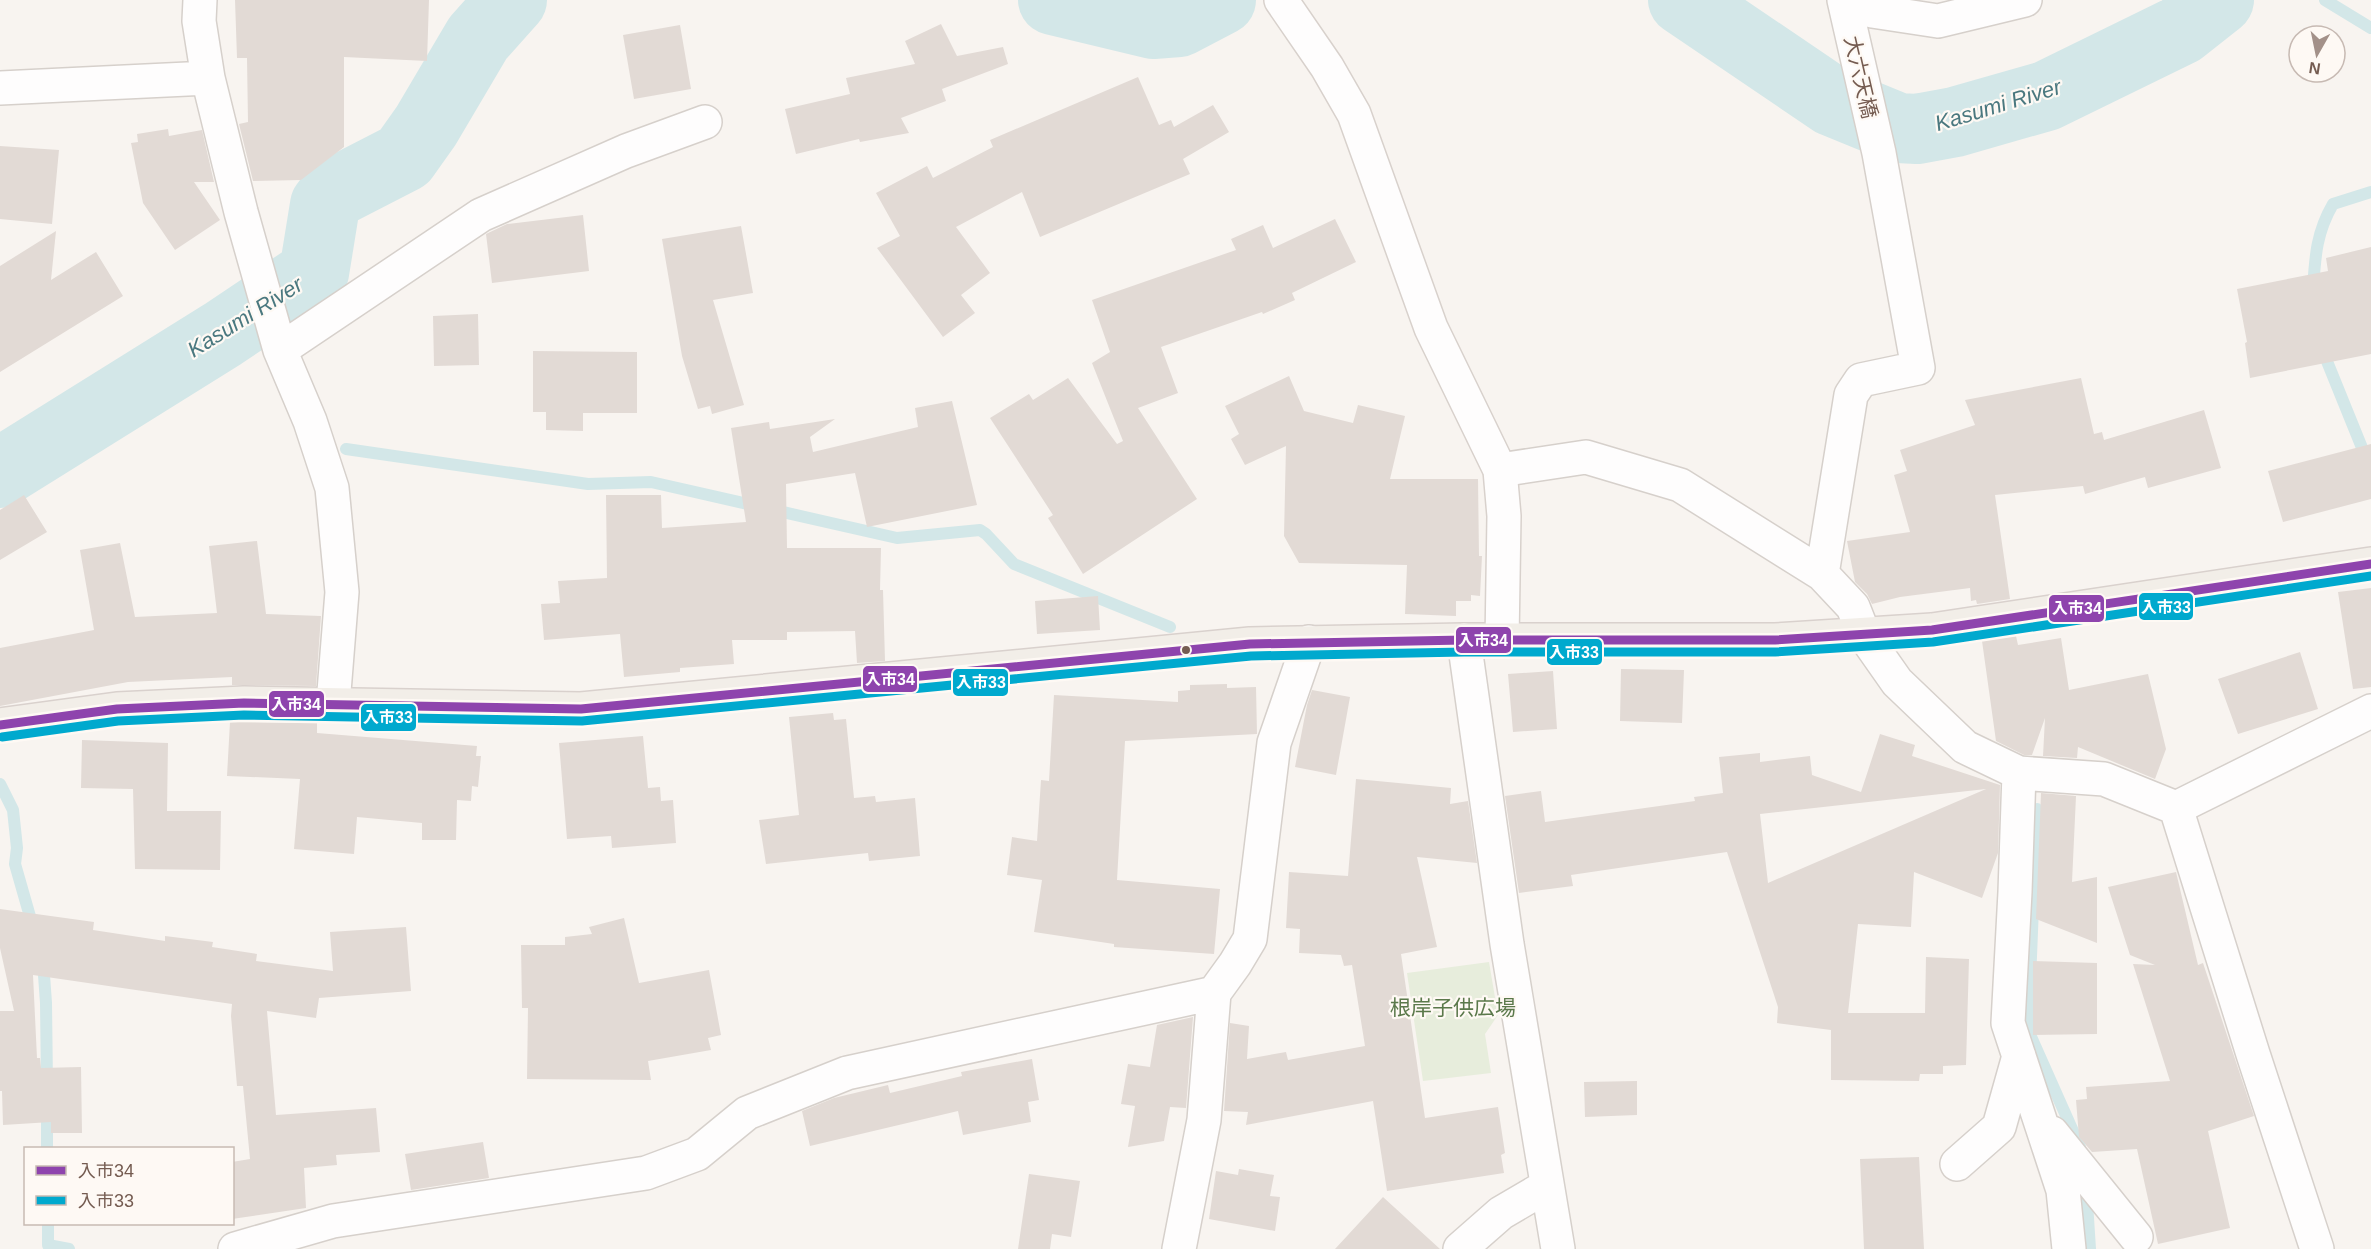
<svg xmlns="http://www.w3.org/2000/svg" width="2371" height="1249" viewBox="0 0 2371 1249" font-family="Arial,'Noto Sans JP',sans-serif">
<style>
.green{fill:#e7eddc}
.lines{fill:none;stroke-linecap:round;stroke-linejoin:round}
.stream{stroke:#d3e7e8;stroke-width:12}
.river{stroke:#d3e7e8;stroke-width:70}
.building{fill:#e2dad5;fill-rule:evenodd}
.street-casing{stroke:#d6d0cb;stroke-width:36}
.secondary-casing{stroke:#d8d1cc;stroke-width:36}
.primary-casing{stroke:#d9d1cd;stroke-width:36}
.street{stroke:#fefdfd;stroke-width:33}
.secondary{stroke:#fefdfd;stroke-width:33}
.primary{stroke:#f2eee8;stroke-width:33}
.bus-1-casing{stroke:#fef9f4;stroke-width:14}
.bus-2-casing{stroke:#fef9f4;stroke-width:14}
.bus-1{stroke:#8e44ad;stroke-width:9}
.bus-2{stroke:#00a9ce;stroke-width:9}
.bus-dot{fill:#755c51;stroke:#fef9f4;stroke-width:2}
.labels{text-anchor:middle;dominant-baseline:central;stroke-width:4.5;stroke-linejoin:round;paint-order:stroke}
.street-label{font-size:21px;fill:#755c51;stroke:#fef9f4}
.park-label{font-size:21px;fill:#5b794b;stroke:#fef9f4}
.water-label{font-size:22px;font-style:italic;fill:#4a787f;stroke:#fef9f4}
.line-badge{stroke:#fef9f4;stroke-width:2}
.badge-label{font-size:16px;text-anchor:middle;font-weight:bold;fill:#fff}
</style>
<rect width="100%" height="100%" fill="#f8f4f0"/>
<!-- green -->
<path class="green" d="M1489,962L1498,1015L1485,1034L1491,1073L1423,1081L1407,973Z"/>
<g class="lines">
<!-- stream -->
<path class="stream" d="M2325,0L2371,28
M2313,290C2315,258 2316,233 2333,204L2371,192
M2322,349L2371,470
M346,449L588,484L651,482L897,538L980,530L986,534L1014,564L1170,627
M0,784L13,810L17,848L15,864L33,927
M2037,809L2028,1030L2080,1147
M43,961L46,1003L47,1084
M47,1108V1148
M2086,1187L2090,1249
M48,1224V1245L69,1249"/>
<!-- river -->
<path class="river" d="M1053,0L1153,24L1179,22L1221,0
M1683,0L1832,101L1898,128L1917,129L1955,122L2046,96L2181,30L2219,0
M0,473L223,334L314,273L325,205L334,193L404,157L426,126L478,38L512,0"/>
</g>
<!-- building -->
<path class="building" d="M235,0H429L427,61L344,57V147L301,180L253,181L239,124L248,122L247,58H237Z
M941,24L957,56L1003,47L1008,64L942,89L946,101L901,118L909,133L860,142L859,139L796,154L785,109L850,94L846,78L915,64L905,41Z
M680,25L691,89L634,99L623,35Z
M1138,77L1159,125L1171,120L1174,127L1213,105L1229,132L1183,159L1190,174L1040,237L1022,192L956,227L990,273L961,295L975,313L943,337L877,248L900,236L876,193L927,166L933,178L993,147L990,140Z
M168,129L169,136L202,130L214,182H194L220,220L175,250L143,203L131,143L138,142L137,134Z
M0,146L59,150L52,224L0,219Z
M583,215L589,271L492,283L486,234L507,224Z
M1335,219L1356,262L1292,293L1295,300L1263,314L1262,312L1161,347L1178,393L1138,408L1197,499L1083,574L1048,518L1053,515L990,418L1029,394L1033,400L1068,378L1117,444L1123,441L1092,363L1110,352L1092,300L1236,250L1231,239L1263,225L1273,248Z
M741,226L753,293L713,300L744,405L712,414L710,406L698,409L682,356L662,239Z
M56,231L51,280L96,252L123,296L0,372V266Z
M2371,247V354L2250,378L2245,343L2247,342L2237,289L2328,271L2326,258Z
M478,314L479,365L434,366L433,316Z
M533,351L637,352V413H583V431L546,430V412H533Z
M1289,376L1304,411L1353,423L1358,405L1405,416L1390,479H1478L1479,556H1482L1480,596L1471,595V601H1456V616L1405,614L1407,565L1299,563L1284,536L1286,446L1245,465L1231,439L1239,434L1225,406Z
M2081,378L2094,434L2102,432L2104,440L2204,410L2221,468L2148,488L2145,477L2085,494L2083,486L1995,495L2010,599L1977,604L1976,600L1971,601L1970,588L1900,597L1872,604L1867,594L1855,582L1847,541L1910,532L1894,475L1907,471L1900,450L1975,425L1965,400Z
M952,401L977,505L867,527L855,473L786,484L787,548H881L880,590H883L885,661L857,663L855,631L787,632V640H732L734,664L680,668V672L624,677L620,634L544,640L541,604L560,603L558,581L607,578L606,495H661L662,528L746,522L731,428L769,422L770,429L835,419L810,437L813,452L918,427L915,408Z
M2371,444V499L2283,522L2268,471Z
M24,495L47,532L0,560V510Z
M257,541L266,614L321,616L316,686L232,685V677L128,682L0,706V648L94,630L80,550L120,543L135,617L217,613L209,546Z
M2371,588V687L2353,689L2338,592Z
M1098,596L1100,630L1037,634L1035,601Z
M2016,636L2018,645L2061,638L2069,690L2148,674L2166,749L2155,779L2078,747L2077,758L2043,756L2045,718L2032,755H2024L1996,741L1982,641Z
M2300,652L2318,709L2238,734L2218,679Z
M1621,669L1684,670L1682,723L1620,721Z
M1553,671L1557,729L1513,732L1508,674Z
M1227,684V688L1256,687L1257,734L1125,741L1117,880L1220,889L1214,954L1114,947V944L1034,932L1042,880L1007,875L1012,837L1037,841L1041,780L1049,781L1054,695L1178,702V691L1190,690V685Z
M1312,690L1350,697L1336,775L1295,767L1307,705Z
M833,713L834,720L846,719L854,798L875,796L876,802L915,798L920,856L869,861L868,853L766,864L759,820L799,815L789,717Z
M230,722L317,723V733L477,746L476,756H481L478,787L472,786L471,801L457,800L456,840H422V823L357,817L354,854L294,849L300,779L227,776Z
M1880,734L1915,745L1912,756L2000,785L1998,853L1982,898L1914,872L1911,927L1858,924L1848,1013H1925L1926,957L1969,959L1966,1065L1943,1066V1074H1920L1919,1081L1831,1080V1030L1777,1023L1778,1007L1727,852L1571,875L1573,886L1519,893L1505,796L1541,791L1545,822L1695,801L1694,797L1723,793L1719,757L1760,753V762L1810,756L1812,775L1861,792ZM1986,789L1768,883L1760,814Z
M643,736L648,788L660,787L661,801L673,800L676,843L612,848L611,836L567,839L559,743Z
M82,740L168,743L167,811H221L220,870L135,869L133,789L81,788Z
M1356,779L1451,788L1450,804L1468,801L1477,863L1417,857L1437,947L1401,954L1425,1118L1498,1107L1505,1153L1501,1155L1504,1173L1387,1191L1373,1101L1246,1125L1248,1112L1224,1111L1230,1023L1249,1026L1247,1059L1286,1052L1288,1060L1365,1046L1352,965L1344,966L1341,955L1299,953L1300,929L1286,928L1289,872L1348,876Z
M2041,793L2076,796L2072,882L2097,877V943L2036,919Z
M2176,872L2198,965L2203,963L2254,1116L2208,1131L2230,1228L2158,1244L2137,1149L2092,1152L2079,1137L2076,1100L2087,1099L2086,1087L2170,1081L2133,964L2155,965L2130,955L2108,887Z
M0,909L94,922L93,930L165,941V936L213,942L212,947L257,954L256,961L333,971L330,932L406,927L411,991L319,998L316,1018L267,1011L276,1115L376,1108L380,1152L336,1155L337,1165L304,1168L306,1208L232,1219V1162L250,1159L243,1086H237L231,1016L232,1004L33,975L37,1058H40L41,1068L81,1067L82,1133H51V1122L3,1125L2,1091H0V1011H14L0,948Z
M624,918L639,983L709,970L721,1035L708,1038L711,1050L648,1061L651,1080L527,1079L528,1008H522L521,945H565V937L592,934L589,927Z
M2033,961L2097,963V1034L2033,1035Z
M1193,1017L1186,1108L1170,1107L1164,1141L1128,1147L1135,1106L1121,1104L1128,1064L1150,1067L1157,1025Z
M1032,1059L1039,1100L1028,1102L1031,1122L963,1135L958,1111L810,1146L802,1111L834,1098L888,1085L890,1093L962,1076L961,1072Z
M1637,1081V1115L1585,1117L1584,1082Z
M483,1142L489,1178L411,1190L405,1154Z
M1919,1157L1924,1249H1864L1860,1159Z
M1239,1169L1274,1175L1270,1196L1280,1197L1275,1231L1209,1219L1216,1171L1238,1175Z
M1029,1174L1080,1181L1071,1237L1052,1234L1050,1249H1018Z
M1383,1197L1440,1249H1335Z"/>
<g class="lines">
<!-- street casing -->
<g class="street-casing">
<path id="street" d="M200,0L199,21L208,78L241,212L280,350L310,421L332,488L342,592L333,704
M1856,0L1872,11L1938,21L2025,0
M0,88L208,78
M280,350L481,215L626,151L705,122
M1500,470L1586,457L1680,485L1822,574L1853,607L1864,635L1897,682L1965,747L2019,773L2104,779L2176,808L2371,711
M1822,574L1851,395L1861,380L1918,368L1879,153L1844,0
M1464,640L1507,944L1558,1249
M2019,773L2015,892L2008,1023L2063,1190L2069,1249
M2176,808L2253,1054L2317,1249
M2052,1133L2136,1237
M1957,1164L1999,1127L2019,1056
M235,1249L333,1221L646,1173L697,1154L747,1113L847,1073L1214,993L1235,964L1250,939L1274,743L1309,642
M1179,1249L1204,1120L1214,993
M1460,1249L1501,1213L1547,1186"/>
</g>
<!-- secondary casing -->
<g class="secondary-casing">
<path id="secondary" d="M1281,0L1327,67L1354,114L1431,328L1500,470L1504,516L1502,641"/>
</g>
<!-- primary casing -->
<g class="primary-casing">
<path id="primary" d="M0,725L117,709L244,703L581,709L1250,644L1464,640H1775L1932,630L2371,564"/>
</g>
<!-- street -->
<use href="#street" class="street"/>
<!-- secondary -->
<use href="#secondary" class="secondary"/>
<!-- primary -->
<use href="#primary" class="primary"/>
<!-- bus-1 casing -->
<g class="bus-1-casing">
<path id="bus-1" d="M0,725L117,709L244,703L581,709L1250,644L1464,640H1775L1932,630L2371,564"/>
</g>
<!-- bus-2 casing -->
<g class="bus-2-casing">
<path id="bus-2" d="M2,737L118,721L244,715L582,721L1251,656L1464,652H1775L1933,642L2371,576"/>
</g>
<!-- bus-1 -->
<use href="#bus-1" class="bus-1"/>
<!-- bus-2 -->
<use href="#bus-2" class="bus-2"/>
</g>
<!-- markers -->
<circle class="bus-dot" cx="1186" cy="650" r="5"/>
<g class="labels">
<!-- street labels -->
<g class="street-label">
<text transform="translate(1861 77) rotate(77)">大六天橋</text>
</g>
<!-- park labels -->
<g class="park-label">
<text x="1453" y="1007">根岸子供広場</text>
</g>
<!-- water labels -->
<g class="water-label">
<text transform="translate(1998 105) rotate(-17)">Kasumi River</text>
<text transform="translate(245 317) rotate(-32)">Kasumi River</text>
</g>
</g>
<g class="line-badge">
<rect x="2138" y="592" width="56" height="29" rx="6" fill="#00a9ce"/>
<rect x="2048" y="594" width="57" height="29" rx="6" fill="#8e44ad"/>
<rect x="1455" y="626" width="57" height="28" rx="6" fill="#8e44ad"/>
<rect x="1546" y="638" width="57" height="28" rx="6" fill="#00a9ce"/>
<rect x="862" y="665" width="56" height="28" rx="6" fill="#8e44ad"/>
<rect x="952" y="668" width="57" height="29" rx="6" fill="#00a9ce"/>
<rect x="268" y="690" width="57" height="28" rx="6" fill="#8e44ad"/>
<rect x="360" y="703" width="57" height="29" rx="6" fill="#00a9ce"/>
</g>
<g class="badge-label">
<text x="2166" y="613">入市33</text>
<text x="2077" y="614">入市34</text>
<text x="1483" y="646">入市34</text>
<text x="1574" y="658">入市33</text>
<text x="890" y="685">入市34</text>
<text x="981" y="688">入市33</text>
<text x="296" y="710">入市34</text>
<text x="388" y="723">入市33</text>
</g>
<!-- legend -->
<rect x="24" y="1147" width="210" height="78" fill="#fef9f4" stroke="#c7bab3" stroke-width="1.5"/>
<rect x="36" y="1166" width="30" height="9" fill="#8e44ad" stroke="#c7bab3" stroke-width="1.5"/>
<text x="78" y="1177" font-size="18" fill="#755c51">入市34</text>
<rect x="36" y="1196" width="30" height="9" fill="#00a9ce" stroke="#c7bab3" stroke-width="1.5"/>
<text x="78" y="1207" font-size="18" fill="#755c51">入市33</text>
<!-- north arrow -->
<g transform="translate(2317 54) rotate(189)"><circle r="28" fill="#fef9f4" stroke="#c7bab3" stroke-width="1.5"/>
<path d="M0-4.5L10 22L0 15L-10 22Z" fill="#a39189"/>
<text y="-9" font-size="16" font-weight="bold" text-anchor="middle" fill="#755c51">N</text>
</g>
</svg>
